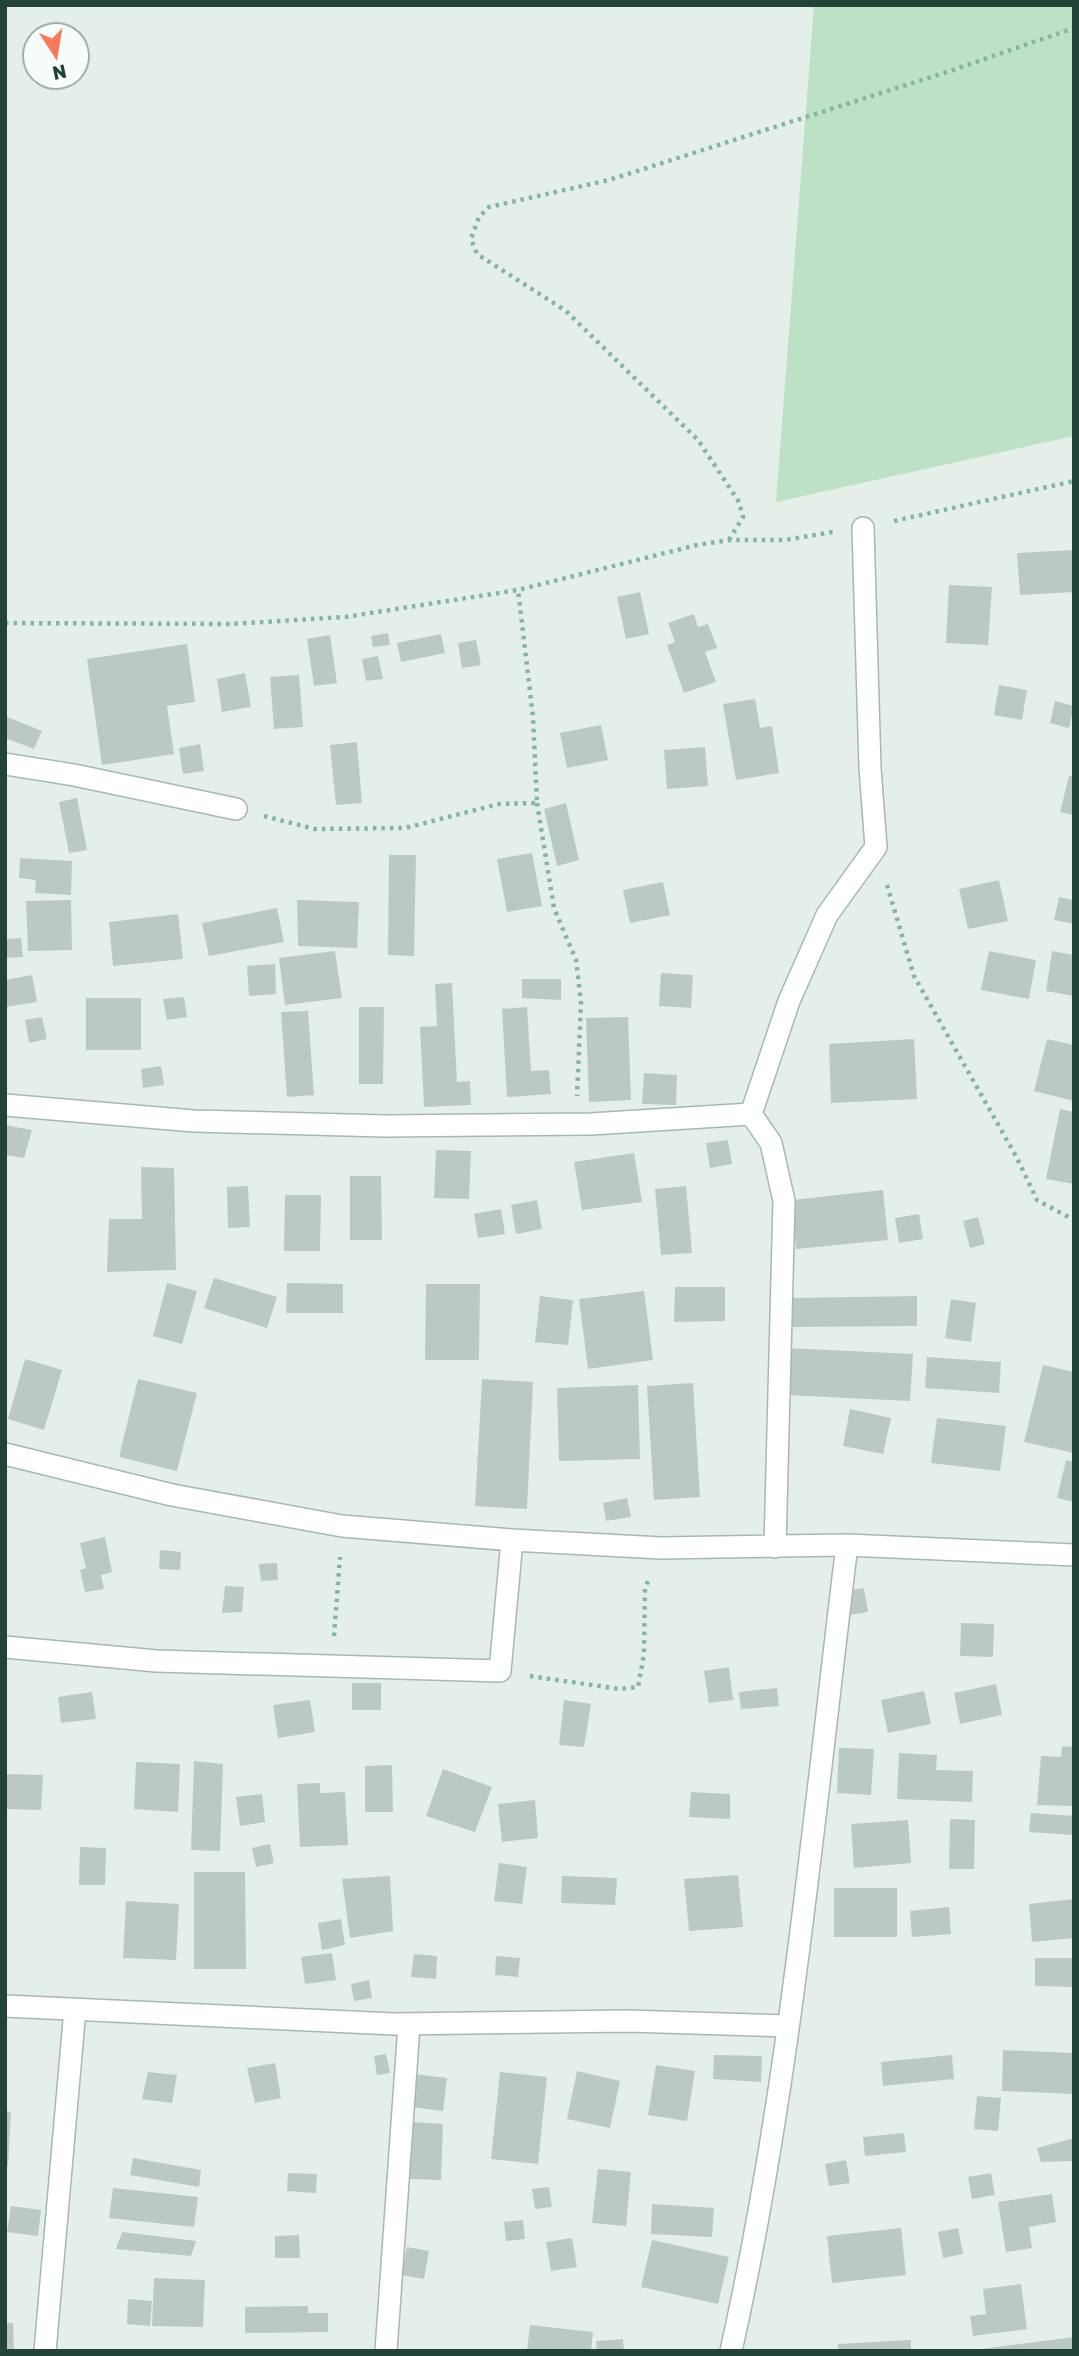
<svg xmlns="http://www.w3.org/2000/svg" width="1079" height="2356" viewBox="0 0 1079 2356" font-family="Rubik,sans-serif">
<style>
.green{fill:#bde1c5}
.building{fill:#bacac3}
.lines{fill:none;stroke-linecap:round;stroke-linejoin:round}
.minor-casing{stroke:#a7b8b1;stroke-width:24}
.path{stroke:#84b5a3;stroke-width:4.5;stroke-dasharray:3.5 5;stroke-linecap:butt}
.minor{stroke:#fff;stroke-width:21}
</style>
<rect width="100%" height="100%" fill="#e5efea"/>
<!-- green -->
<path class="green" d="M814,5H1074V436L776,502Z"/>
<!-- building -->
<path class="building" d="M1074,550V592L1020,595L1017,553Z
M949,585L992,587L988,645L946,643Z
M640,592L649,634L626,639L617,597Z
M694,614L698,627L708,624L717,648L705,652L716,682L684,693L667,645L675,642L668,623Z
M388,633L390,645L373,647L371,636Z
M441,634L445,653L401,662L397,643Z
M330,635L337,683L314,686L307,639Z
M476,640L481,665L462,668L458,643Z
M187,644L195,702L167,706L174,754L102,765L87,659Z
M378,656L383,679L366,681L362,659Z
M245,673L251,707L222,712L217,679Z
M299,675L303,727L274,729L270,677Z
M999,685L1027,690L1022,720L994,715Z
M755,699L760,728L772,726L779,773L736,780L723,704Z
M1055,701L1074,706L1069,728L1050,723Z
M5,716L42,731L34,749L5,738Z
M601,725L608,760L567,768L560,733Z
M357,742L362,803L336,805L330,745Z
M200,744L204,771L183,774L179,748Z
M705,747L708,786L667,789L664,750Z
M1069,776L1074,777V815L1060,812Z
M77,798L87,850L69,853L59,802Z
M566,803L579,860L557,866L544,809Z
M532,853L542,906L507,912L497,859Z
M389,855H416L414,956L388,955Z
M20,858L72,861L71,895L35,893L36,880L19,878Z
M999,880L1008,921L968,929L959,889Z
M663,882L670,915L630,923L623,890Z
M1059,897L1074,900V924L1054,920Z
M71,900L72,950L28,951L26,901Z
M297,900L359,902L357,948L298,946Z
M277,908L284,942L209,956L202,923Z
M178,914L183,959L113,966L109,922Z
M21,938L23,957L5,958V939Z
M335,951L342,998L285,1005L279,958Z
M989,951L1036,960L1029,999L981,990Z
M1052,951L1074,955V996L1046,991Z
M275,964L276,994L249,996L247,966Z
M661,973L693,975L691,1008L659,1006Z
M32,975L37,1002L5,1007V980Z
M522,979H561V1000L522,998Z
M452,983L457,1082L470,1081L471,1105L424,1107L420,1027L437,1026L435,984Z
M184,997L187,1017L167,1020L163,999Z
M86,998H141V1050H86Z
M359,1007H384L383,1084H359Z
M527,1007L531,1071L549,1070L551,1094L507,1097L502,1009Z
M308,1011L314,1095L287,1097L281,1012Z
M42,1017L47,1039L29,1043L25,1020Z
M628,1017L631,1100L589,1102L586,1018Z
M914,1039L917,1099L831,1103L829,1044Z
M1047,1039L1074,1045V1101L1034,1091Z
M161,1066L164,1085L143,1088L141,1069Z
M644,1073L677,1075L676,1105L642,1104Z
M1060,1109L1074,1112V1184L1046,1179Z
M5,1125L32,1130L24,1158L5,1155Z
M728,1140L732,1164L710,1168L706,1143Z
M436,1150L471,1151L469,1199L434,1198Z
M634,1153L642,1202L582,1210L574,1162Z
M141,1167L174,1168L176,1270L107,1272L109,1219H142Z
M350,1176H381L382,1240H350Z
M248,1186L250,1227L228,1228L227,1187Z
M686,1186L692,1253L661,1255L655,1189Z
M883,1190L888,1240L796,1249L792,1200Z
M285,1195H321L320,1251H284Z
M537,1200L542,1229L516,1234L511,1205Z
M501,1209L505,1234L478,1238L474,1214Z
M919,1214L923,1239L899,1243L895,1218Z
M978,1217L985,1244L970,1248L963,1221Z
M214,1278L277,1297L267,1328L204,1308Z
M167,1283L197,1291L182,1344L153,1336Z
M287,1283L343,1284V1313H286Z
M426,1284H480L479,1360H425Z
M675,1287H725V1321L674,1322Z
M644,1291L653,1360L588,1369L579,1299Z
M540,1296L573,1300L568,1345L535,1342Z
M917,1296V1326L790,1327V1298Z
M951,1299L976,1303L971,1342L945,1338Z
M787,1348L913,1354L910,1401L785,1395Z
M927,1357L1001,1362L999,1393L925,1388Z
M25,1359L62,1370L44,1430L8,1419Z
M1043,1365L1074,1372V1453L1024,1442Z
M138,1379L197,1393L177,1471L119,1457Z
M482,1379L533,1382L527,1509L475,1506Z
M693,1383L700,1497L654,1500L647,1386Z
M638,1385L640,1459L559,1461L557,1388Z
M850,1409L891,1418L883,1454L843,1446Z
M937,1418L1006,1426L1000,1471L931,1463Z
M1066,1460L1074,1462V1502L1057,1498Z
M627,1498L631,1517L606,1521L603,1503Z
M105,1537L112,1572L101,1575L104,1589L85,1592L80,1570L86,1568L80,1543Z
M160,1550L181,1552L180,1570L159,1569Z
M277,1563L278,1580L261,1581L259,1564Z
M225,1586L244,1587L242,1612L222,1613Z
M864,1588L868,1612L849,1615L845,1591Z
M961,1623L994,1624L993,1657L960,1656Z
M729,1667L733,1700L709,1703L704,1671Z
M352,1683H381V1710H352Z
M996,1684L1002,1715L960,1724L954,1693Z
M777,1688L779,1706L741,1709L739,1692Z
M924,1691L931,1724L888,1733L881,1700Z
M92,1692L96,1719L61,1723L58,1697Z
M310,1700L315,1732L278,1738L273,1705Z
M564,1700L591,1704L584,1747L559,1745Z
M1062,1746L1074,1747V1806L1037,1805L1041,1756L1061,1757Z
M839,1748L874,1749L871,1795L837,1793Z
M899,1753L937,1755L936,1770L973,1771L972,1802L897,1799Z
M194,1761L223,1764L220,1851L191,1850Z
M136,1762L180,1764L178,1812L134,1809Z
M392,1765L393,1812H365V1766Z
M443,1769L492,1787L475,1832L426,1816Z
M5,1774L43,1775L41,1810L5,1809Z
M320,1783V1793L345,1792L348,1845L300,1847L297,1784Z
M691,1792L730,1794V1819L689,1817Z
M262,1794L265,1822L240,1826L236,1797Z
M535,1800L538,1838L502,1842L498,1804Z
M1031,1813L1074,1816L1073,1835L1029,1832Z
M950,1819L975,1820L974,1869H949Z
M908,1820L911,1863L854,1868L851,1824Z
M270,1844L274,1863L256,1867L252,1848Z
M80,1847L106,1848L105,1885H79Z
M499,1863L527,1867L522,1904L494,1901Z
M194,1872H245L246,1969H194Z
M738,1875L743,1927L689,1931L684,1879Z
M390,1876L393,1931L350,1938L342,1879Z
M562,1876L617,1878L615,1905L561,1903Z
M834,1888H897V1937H834Z
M1074,1899V1938L1032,1942L1029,1904Z
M126,1901L179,1904L176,1960L123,1958Z
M949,1907L951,1934L912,1937L910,1911Z
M341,1919L345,1945L322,1950L318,1923Z
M332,1953L336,1980L305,1984L301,1957Z
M414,1954L437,1956L436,1979L411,1977Z
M496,1956L520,1958L518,1977L495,1975Z
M1035,1958H1074V1987L1035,1986Z
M369,1980L372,1998L354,2001L351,1984Z
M1003,2050L1074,2053V2094L1002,2091Z
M386,2054L390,2073L377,2075L374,2056Z
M714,2055L762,2056L761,2082L713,2079Z
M952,2055L954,2079L883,2086L881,2062Z
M275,2063L281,2098L255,2103L247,2068Z
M656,2065L695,2071L687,2121L648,2115Z
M577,2071L620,2081L610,2128L567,2119Z
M148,2072L177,2075L172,2103L142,2099Z
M500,2072L547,2077L538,2164L491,2159Z
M414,2074L447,2078L443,2111L410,2107Z
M977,2096L1001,2098L998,2131L974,2129Z
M5,2111L11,2112L8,2166H5Z
M412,2122L443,2124L441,2180L410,2179Z
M904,2133L906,2152L865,2156L863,2137Z
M1074,2138V2161L1041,2162L1037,2148Z
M133,2158L201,2170L199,2187L130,2175Z
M846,2160L850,2183L829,2186L825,2164Z
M598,2169L631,2172L626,2226L592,2223Z
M288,2173L317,2174L316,2193L287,2191Z
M991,2173L995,2195L972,2199L968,2177Z
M549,2187L552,2207L535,2209L532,2189Z
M113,2188L198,2197L194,2227L109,2218Z
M1052,2194L1056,2222L1029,2227L1032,2248L1006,2252L998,2202Z
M652,2204L714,2208L712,2237L651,2234Z
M11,2206L41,2210L38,2236L7,2232Z
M523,2220L525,2239L506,2241L504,2222Z
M901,2228L906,2275L832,2283L827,2236Z
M958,2228L963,2254L943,2258L938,2232Z
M122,2232L196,2241L191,2256L116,2249Z
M299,2235L300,2258H275V2236Z
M572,2238L577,2267L551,2271L546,2242Z
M652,2240L729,2257L718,2304L641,2287Z
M407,2247L429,2251L424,2279L401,2275Z
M154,2278L205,2280L203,2327L152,2326Z
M1021,2284L1027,2329L973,2336L970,2316L986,2314L983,2289Z
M128,2299L152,2301L150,2326L127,2324Z
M308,2306V2313H328V2332L245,2333V2307Z
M5,2323H13L14,2351H5Z
M530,2325L593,2332L591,2351H527Z
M1074,2337V2351H981V2349Z
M623,2339L624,2351H597L596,2341Z
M911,2340V2351H838V2344Z"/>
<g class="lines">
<!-- minor casing -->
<g class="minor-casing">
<path id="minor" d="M5,764L74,775L236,809
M5,1105L194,1121L385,1126L591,1124L751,1114
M751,1114L789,1001L827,915L876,847L870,768L863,528
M751,1114L771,1143L784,1201L775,1547
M5,1454L172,1495L342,1526L512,1540L661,1548L847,1545L1074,1555
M5,1647L157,1661L500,1671L512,1540
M5,2006L394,2024L628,2021L788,2026
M45,2351L75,2009
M386,2351L409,2025
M731,2351C790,2087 814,1813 847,1545"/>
</g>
<!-- path -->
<path class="path" d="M894,521L1074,481
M729,540L743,517L739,502L698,440L566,311L477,254L471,239L479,217L489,207L609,180L950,71L1074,28
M5,623L230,624L345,617L518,590L697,545L729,540H785L833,532
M537,803L554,908L576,960L581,1003L577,1096
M264,816L315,829L405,828L499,804L537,803L533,717L518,590
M887,885L914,976L1017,1158L1037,1200L1074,1220
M334,1636L340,1557
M530,1676L619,1689L638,1687L644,1654L645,1588L649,1579"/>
<!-- minor -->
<use href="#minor" class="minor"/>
</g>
<!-- border -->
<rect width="1079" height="2356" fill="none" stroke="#234339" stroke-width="14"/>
<!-- north arrow -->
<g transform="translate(56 56) rotate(168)"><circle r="33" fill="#f7fbf9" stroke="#a2b1ac" stroke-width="2"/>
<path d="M0-5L12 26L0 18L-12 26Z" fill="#fb7858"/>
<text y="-10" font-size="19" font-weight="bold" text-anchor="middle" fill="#234339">N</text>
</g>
</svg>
